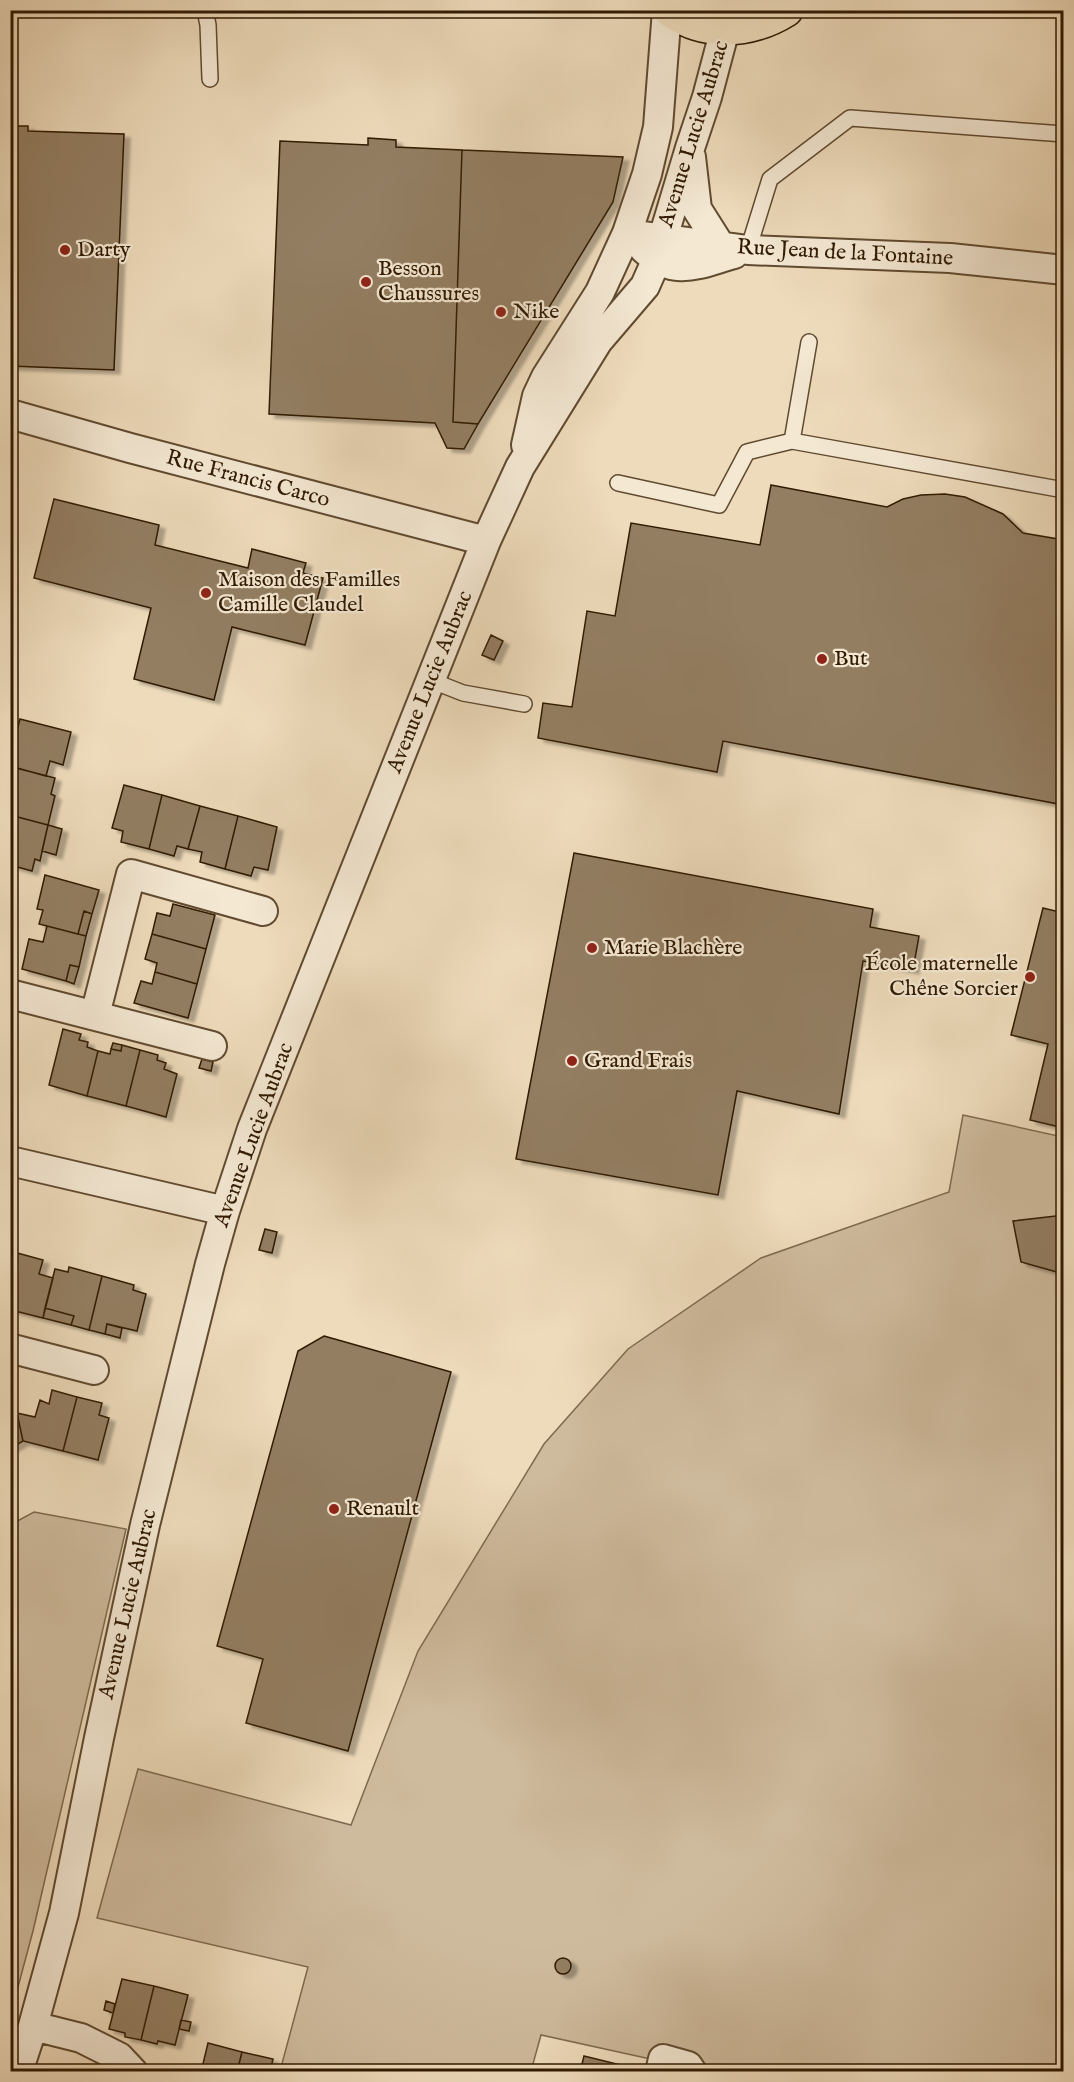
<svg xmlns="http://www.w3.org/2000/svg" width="1074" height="2082" viewBox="0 0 1074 2082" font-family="'IM FELL English',serif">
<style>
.green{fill:#ceba9c;stroke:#7f6a4f;stroke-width:1.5}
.building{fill:#937e62;stroke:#301a02;stroke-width:1.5;filter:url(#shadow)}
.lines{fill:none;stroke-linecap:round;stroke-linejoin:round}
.service-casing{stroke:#604a30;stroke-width:18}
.minor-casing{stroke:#604a30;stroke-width:32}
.primary-casing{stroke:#301a02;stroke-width:36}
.service{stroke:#f4e8d3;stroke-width:15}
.minor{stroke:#f4e8d3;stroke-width:28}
.primary{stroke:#eedbbb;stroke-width:33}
.poi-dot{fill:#8f2418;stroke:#f4e8d3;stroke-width:2}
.labels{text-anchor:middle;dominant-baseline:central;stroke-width:4.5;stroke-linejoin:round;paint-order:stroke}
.street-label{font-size:22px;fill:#301a02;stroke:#f4e8d3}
.poi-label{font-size:22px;fill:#301a02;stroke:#f4e8d3;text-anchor:start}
</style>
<defs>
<filter id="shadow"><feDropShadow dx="6" dy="4" stdDeviation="1.5" flood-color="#0004"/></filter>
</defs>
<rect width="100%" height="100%" fill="#eedbbb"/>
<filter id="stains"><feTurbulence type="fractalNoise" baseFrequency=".00333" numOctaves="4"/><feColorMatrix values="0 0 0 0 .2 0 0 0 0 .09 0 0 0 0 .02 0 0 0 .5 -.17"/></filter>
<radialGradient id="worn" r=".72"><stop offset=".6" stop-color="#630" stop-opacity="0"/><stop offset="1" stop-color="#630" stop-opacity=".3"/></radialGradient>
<!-- green -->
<path class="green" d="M963,1115L1063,1137V2071H705L541,2035L531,2071H280L308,1967L97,1918L138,1769L351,1825L418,1651L544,1444L628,1349L761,1258L949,1192Z
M34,1512L126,1529L33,1931L11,2013L10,1525Z"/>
<!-- building -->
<path class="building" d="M10,126H28V131L124,134L114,370L10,366Z
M368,138L396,140V147L462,150L453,422L478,424L464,449L447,448L435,423L269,414L280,141L368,145Z
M462,150L623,157L613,202L478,424L453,422Z
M771,485L887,507L903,499L921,495L945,494L965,497L1003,514L1023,533L1064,540V805L723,741L717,772L538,738L543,703L572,707L587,611L615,616L631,523L760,545Z
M54,499L159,525L155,545L248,568L252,549L306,563L303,573L323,578L305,645L232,627L214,700L134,679L151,608L34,578Z
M491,635L503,641L494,660L482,655Z
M20,719L71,732L63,765L50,761L46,776L10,766V756Z
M10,766L16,768L10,793Z
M16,768L55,778L51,794L55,796L48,825L10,815V793Z
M124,785L162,795L149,849L121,842L123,831L112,828Z
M162,795L200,806L188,849L177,846L174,856L149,849Z
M200,806L238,816L225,869L200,862L202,852L188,849Z
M10,815L48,825L40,861L35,859L32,871L10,865Z
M238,816L277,827L268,870L254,867L251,876L225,869Z
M48,825L62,829L56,855L42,851Z
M574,853L873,909L870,927L919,936L913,970L863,961L839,1114L737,1091L718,1195L516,1159Z
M45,875L99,890L92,914L84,911L78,934L39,924L43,910L37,909Z
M173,904L215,915L206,949L152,934L157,913L170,916Z
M1043,908L1064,913V1128L1030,1120L1048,1044L1011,1035Z
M84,911L92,914L86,936L78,934Z
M47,926L86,936L79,967L70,965L66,981L22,969L29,939L43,942Z
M152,934L206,949L197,984L155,972L157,963L145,959Z
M70,965L79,967L74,984L66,981Z
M155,972L197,984L188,1018L134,1003L141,981L152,984Z
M63,1029L81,1034L79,1040L88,1042L87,1047L98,1051L87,1096L49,1085Z
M113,1043L122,1045L121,1051L111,1049Z
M122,1045L140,1050L126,1106L87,1096L98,1051L110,1054L111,1049L121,1051Z
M140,1050L158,1055L157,1060L166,1063L164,1069L177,1074L166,1117L126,1106Z
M202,1059L213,1062L211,1071L199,1068Z
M1064,1215V1274L1021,1262L1013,1221Z
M265,1229L277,1232L272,1253L259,1250Z
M10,1251L43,1260L39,1274L53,1278L43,1318L11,1310L13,1300L10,1299Z
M69,1267L102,1276L89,1330L71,1325L74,1316L45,1308L55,1269L68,1272Z
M102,1276L134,1285L133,1290L146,1294L137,1331L107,1324L105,1334L89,1330Z
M45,1308L74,1316L71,1325L43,1318Z
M107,1324L122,1328L120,1338L105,1334Z
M324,1336L451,1372L348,1751L246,1723L263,1659L217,1646L298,1351Z
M52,1390L77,1397L63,1451L23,1441L17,1413L35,1417L40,1400L49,1404Z
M77,1397L102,1403L99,1415L109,1418L98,1460L63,1451Z
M17,1413L23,1441L10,1449V1416Z
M555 1966a8 8 0 1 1 16 0a8 8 0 1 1-16 0Z
M122,1979L154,1986L141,2040L125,2037V2033L109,2029Z
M154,1986L188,1995L175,2045L158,2041L157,2044L141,2040Z
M106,2001L115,2004L113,2013L104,2010Z
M181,2020L191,2022L189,2031L179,2029Z
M208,2043L242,2052L237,2072H201Z
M242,2052L273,2059L270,2072H237Z
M584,2056L629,2067L628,2072H580Z"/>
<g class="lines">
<!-- service casing -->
<g class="service-casing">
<path id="service" d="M205,10L208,25L210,79
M748,250L770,179L850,118L1064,134
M792,441L809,342
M618,483L719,505L747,452L792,441L1064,490
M430,680L463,693L524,704"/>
</g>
<!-- minor casing -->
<g class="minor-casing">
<path id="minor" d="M691,157L697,209L721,247
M644,236L748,250L950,258L1064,270
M644,249C675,278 698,264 734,254
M10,414L130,448L486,541
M526,445L537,396L546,377L600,292L627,233L647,174L658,127L667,10
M10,994L212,1046
M95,1015L131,874L263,911
M10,1161L225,1211
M10,1350L13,1349L94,1370
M33,2026L81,2038L119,2057L133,2072
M18,2072L33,2026L64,1913L99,1738L145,1525L210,1264L225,1211L252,1129L486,541L520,467L598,341L645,286L656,261L690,148L707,97L725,29
M660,2072L663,2059L688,2066L692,2072"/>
</g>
<!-- primary casing -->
<g class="primary-casing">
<path id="primary" d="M670,10C678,15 687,21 695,23C726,33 759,27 786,10"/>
</g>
<!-- service -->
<use href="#service" class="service"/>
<!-- minor -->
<use href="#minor" class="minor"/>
<!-- primary -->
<use href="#primary" class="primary"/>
</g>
<!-- markers -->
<g class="poi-dot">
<circle cx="65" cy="250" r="6"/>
<circle cx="366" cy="282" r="6"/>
<circle cx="501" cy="312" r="6"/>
<circle cx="206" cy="593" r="6"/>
<circle cx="822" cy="659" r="6"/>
<circle cx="592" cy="948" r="6"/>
<circle cx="1030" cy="977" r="6"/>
<circle cx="572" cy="1061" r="6"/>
<circle cx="334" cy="1509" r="6"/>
</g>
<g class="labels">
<!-- street labels -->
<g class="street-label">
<text transform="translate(694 134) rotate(-73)">Avenue Lucie Aubrac</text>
<text transform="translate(845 253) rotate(3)">Rue Jean de la Fontaine</text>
<text transform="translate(248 479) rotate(15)">Rue Francis Carco</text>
<text transform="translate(430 682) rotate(-68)">Avenue Lucie Aubrac</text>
<text transform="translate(254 1135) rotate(-70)">Avenue Lucie Aubrac</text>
<text transform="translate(128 1604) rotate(-77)">Avenue Lucie Aubrac</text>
</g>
<!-- poi labels -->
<g class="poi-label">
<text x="77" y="250">Darty</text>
<text x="378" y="269">Besson<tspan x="378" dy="25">Chaussures</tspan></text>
<text x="513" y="312">Nike</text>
<text x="218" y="580">Maison des Familles<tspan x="218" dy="25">Camille Claudel</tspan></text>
<text x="834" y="659">But</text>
<text x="604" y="948">Marie Blachère</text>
<text x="1018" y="964" text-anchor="end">École maternelle<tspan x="1018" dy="25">Chêne Sorcier</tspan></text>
<text x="584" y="1061">Grand Frais</text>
<text x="346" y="1509">Renault</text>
</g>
</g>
<!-- margin -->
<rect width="1074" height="2082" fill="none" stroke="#eedbbb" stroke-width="36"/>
<rect x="12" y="12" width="1050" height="2058" fill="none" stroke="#301a02" stroke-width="3"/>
<rect x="18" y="18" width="1038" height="2046" fill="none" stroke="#301a02" stroke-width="1.5"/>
<rect width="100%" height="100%" filter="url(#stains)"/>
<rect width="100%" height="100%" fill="url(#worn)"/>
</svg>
